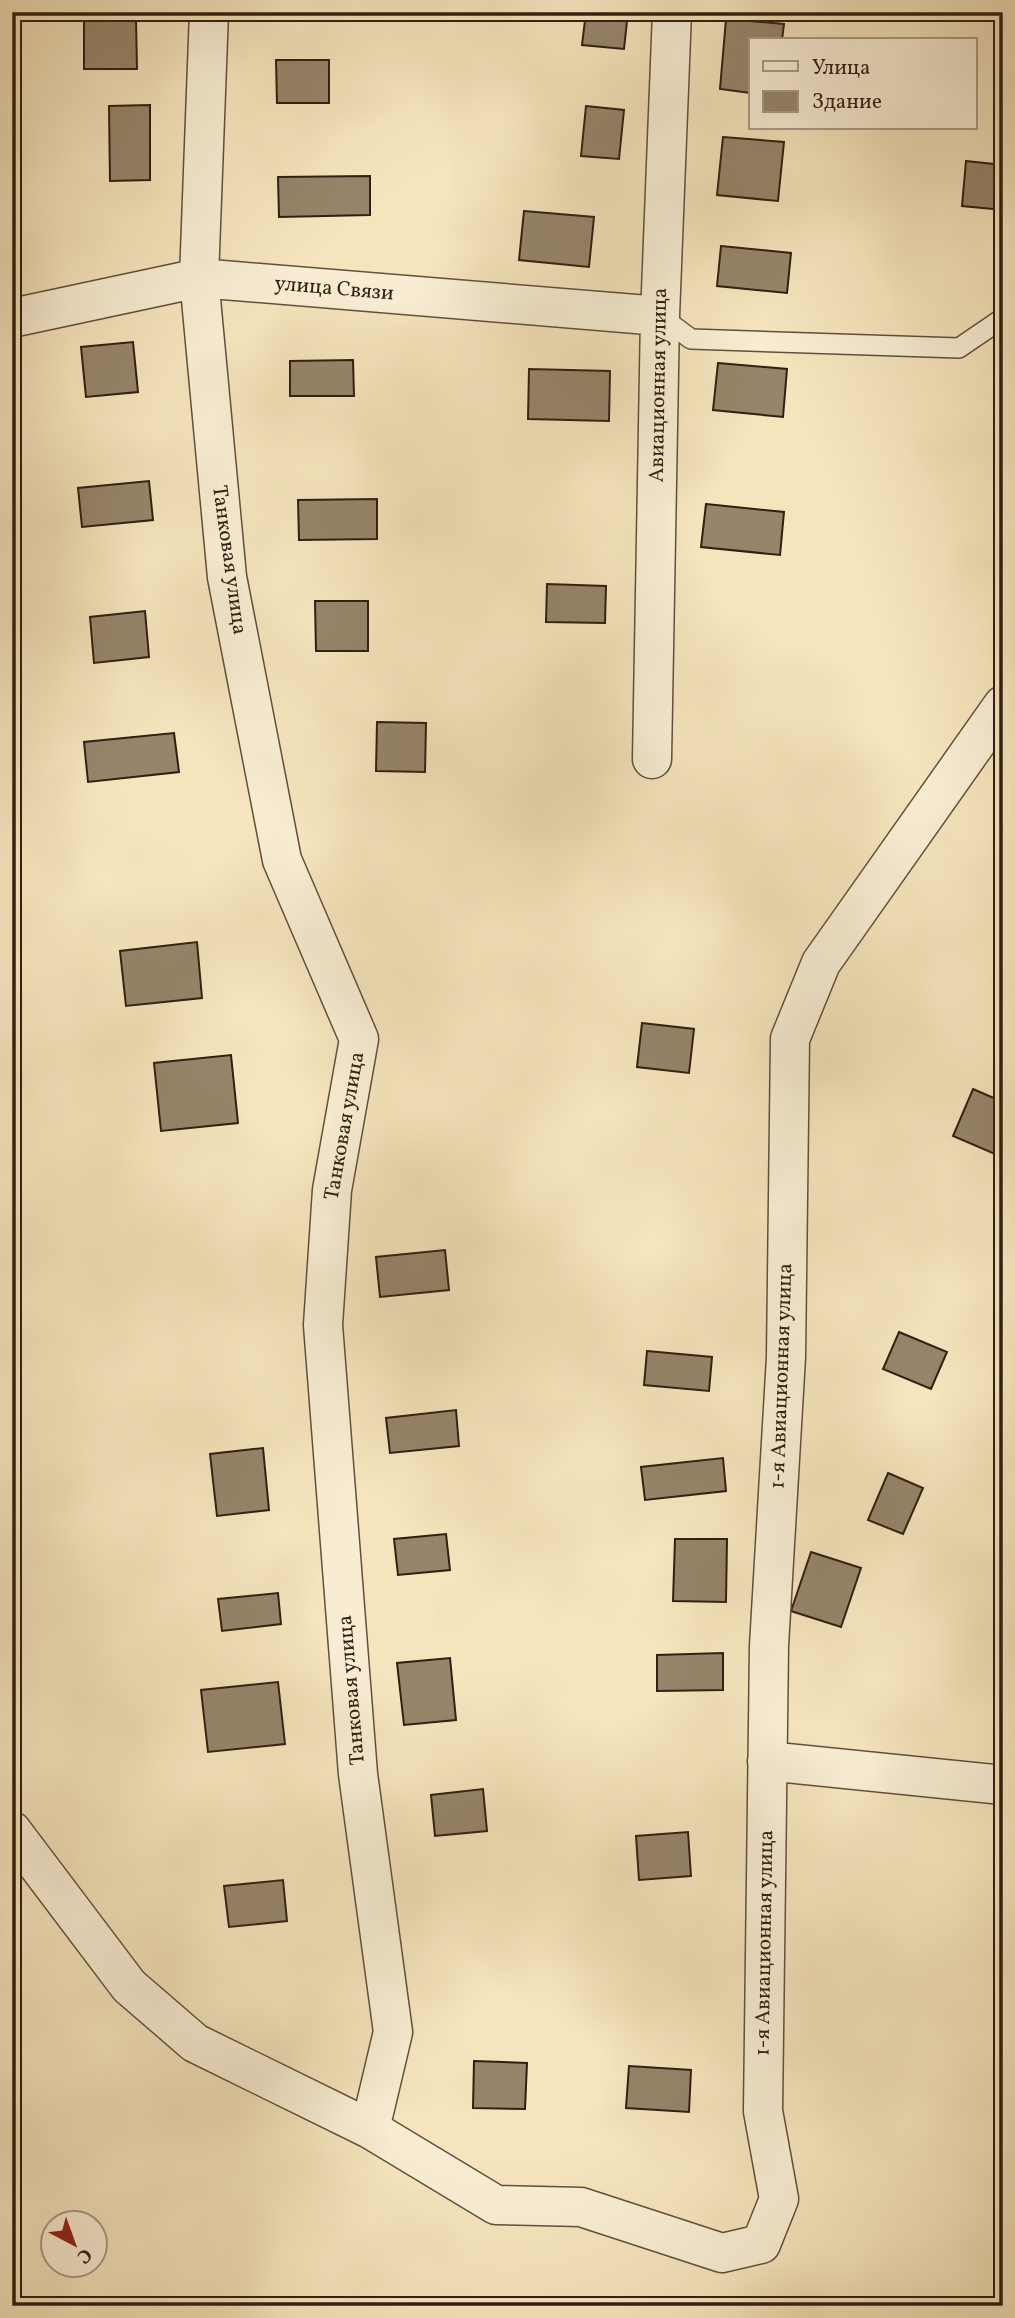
<svg xmlns="http://www.w3.org/2000/svg" width="1015" height="2318" viewBox="0 0 1015 2318" font-family="Vollkorn,serif">
<style>
.building{fill:#96856a;stroke:#301f12;stroke-width:2}
.lines{fill:none;stroke-linecap:round;stroke-linejoin:round}
.lane-casing{stroke:#61503c;stroke-width:22}
.street-casing{stroke:#61503c;stroke-width:41}
.lane{stroke:#f8edd3;stroke-width:19}
.street{stroke:#f8edd3;stroke-width:38}
.labels{text-anchor:middle;dominant-baseline:central;stroke-width:5;stroke-linejoin:round;paint-order:stroke}
.street-label{font-size:21px;fill:#301f12;stroke:#f8edd3}
</style>
<rect width="100%" height="100%" fill="#f5e4bc"/>
<filter id="stains"><feTurbulence type="fractalNoise" baseFrequency=".00286" numOctaves="4"/><feColorMatrix values="0 0 0 0 .2 0 0 0 0 .09 0 0 0 0 .02 0 0 0 .5 -.17"/></filter>
<radialGradient id="worn" r=".72"><stop offset=".6" stop-color="#630" stop-opacity="0"/><stop offset="1" stop-color="#630" stop-opacity=".3"/></radialGradient>
<!-- building -->
<path class="building" d="M586,12H628L624,49L582,45Z
M136,19L137,69H84V20Z
M726,19L784,24L782,40H751V93L720,89Z
M276,60H329V103H277Z
M150,105V180L110,181L109,106Z
M586,106L624,110L619,159L581,156Z
M723,137L784,142L778,201L717,195Z
M966,161L1003,165V210L962,206Z
M370,176V215L279,217L278,177Z
M524,211L594,217L589,267L519,260Z
M721,246L791,253L787,293L717,286Z
M133,342L138,392L86,397L81,347Z
M353,360L354,396H290V361Z
M718,363L787,369L783,417L713,410Z
M529,369L610,371L609,421L528,419Z
M149,481L153,520L82,527L78,488Z
M377,499V539L299,540L298,500Z
M706,504L784,512L780,555L701,547Z
M547,584L606,586L605,623L546,622Z
M315,601H368V651H316Z
M145,611L149,657L94,663L90,617Z
M377,722L426,723L425,772L376,771Z
M174,733L179,772L88,782L84,742Z
M197,942L202,998L126,1006L120,951Z
M642,1023L694,1029L689,1073L637,1067Z
M231,1055L238,1123L161,1131L154,1063Z
M973,1089L1003,1102L1002,1157L953,1136Z
M445,1250L449,1290L380,1297L376,1257Z
M899,1332L947,1352L931,1389L883,1369Z
M647,1351L712,1357L709,1391L644,1385Z
M456,1410L459,1446L390,1453L386,1418Z
M263,1448L269,1510L217,1516L210,1454Z
M723,1458L726,1491L645,1500L641,1467Z
M888,1473L923,1488L903,1534L868,1520Z
M446,1534L450,1570L398,1575L394,1539Z
M675,1539H727L726,1602L673,1601Z
M811,1552L861,1568L841,1627L791,1611Z
M278,1593L281,1624L222,1631L218,1599Z
M723,1653V1690L657,1691V1655Z
M450,1658L456,1720L404,1725L397,1663Z
M278,1682L285,1744L208,1752L201,1690Z
M483,1789L487,1831L435,1836L431,1795Z
M688,1832L691,1876L639,1880L636,1836Z
M283,1880L287,1921L229,1927L224,1886Z
M474,2061L527,2063L525,2109L473,2108Z
M629,2066L691,2070L689,2112L626,2108Z"/>
<g class="lines">
<!-- lane casing -->
<g class="lane-casing">
<path id="lane" d="M660,316L691,339L959,348L1003,318"/>
</g>
<!-- street casing -->
<g class="street-casing">
<path id="street" d="M209,12L199,278L227,577L282,860L359,1039L332,1190L323,1325L358,1774L393,2032L370,2129
M12,318L199,278L660,316
M652,759L660,316L672,12
M767,1761L1003,1785
M12,1831L129,1986L195,2043L370,2129L496,2205L581,2207L722,2253L761,2244L779,2199L763,2111L769,1646L786,1357L790,1039L821,963L1003,705"/>
</g>
<!-- lane -->
<use href="#lane" class="lane"/>
<!-- street -->
<use href="#street" class="street"/>
</g>
<g class="labels">
<!-- street labels -->
<g class="street-label">
<text transform="translate(334 289) rotate(5)">улица Связи</text>
<text transform="translate(659 385) rotate(-89)">Авиационная улица</text>
<text transform="translate(229 560) rotate(82)">Танковая улица</text>
<text transform="translate(345 1126) rotate(-80)">Танковая улица</text>
<text transform="translate(782 1376) rotate(-88)">1-я Авиационная улица</text>
<text transform="translate(352 1690) rotate(-95)">Танковая улица</text>
<text transform="translate(765 1943) rotate(-89)">1-я Авиационная улица</text>
</g>
</g>
<!-- margin -->
<rect width="1015" height="2318" fill="none" stroke="#f5e4bc" stroke-width="42"/>
<rect x="14" y="14" width="987" height="2290" fill="none" stroke="#301f12" stroke-width="3.5"/>
<rect x="21" y="21" width="973" height="2276" fill="none" stroke="#301f12" stroke-width="2"/>
<!-- legend -->
<rect x="749" y="38" width="228" height="91" fill="#f8edd3" stroke="#a89b86" stroke-width="2"/>
<rect x="763" y="61" width="35" height="10" fill="#f8edd3" stroke="#a89b86" stroke-width="2"/>
<text x="812" y="74" font-size="21" fill="#301f12">Улица</text>
<rect x="763" y="91" width="35" height="21" fill="#96856a" stroke="#a89b86" stroke-width="2"/>
<text x="812" y="108" font-size="21" fill="#301f12">Здание</text>
<!-- north arrow -->
<g transform="translate(74 2244) rotate(139)"><circle r="33" fill="#f8edd3" stroke="#a89b86" stroke-width="2"/>
<path d="M0-5L12 26L0 18L-12 26Z" fill="#8f2418"/>
<text y="-10" font-size="19" font-weight="bold" text-anchor="middle" fill="#301f12">С</text>
</g>
<rect width="100%" height="100%" filter="url(#stains)"/>
<rect width="100%" height="100%" fill="url(#worn)"/>
</svg>
